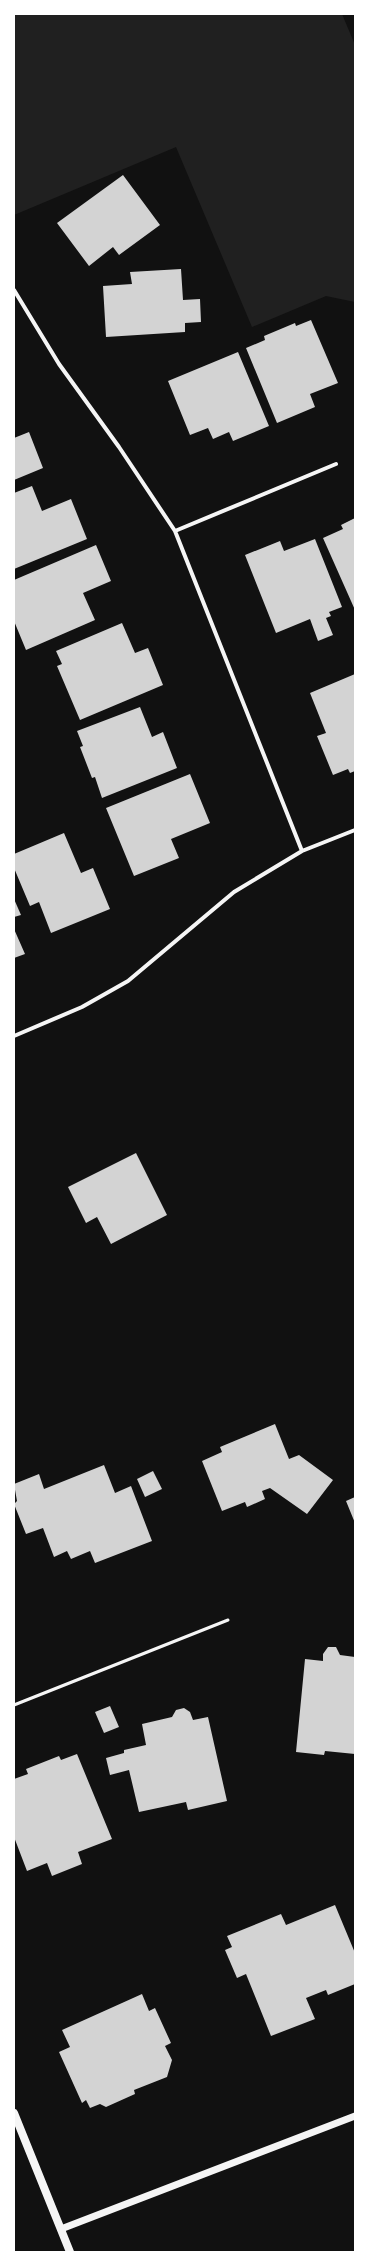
<svg xmlns="http://www.w3.org/2000/svg" width="369" height="2266" viewBox="0 0 369 2266" font-family="'Roboto Condensed',sans-serif">
<style>
.green{fill:#202020}
.building{fill:#d3d3d3}
.lines{fill:none;stroke-linecap:round;stroke-linejoin:round}
.service{stroke:#f5f5f5;stroke-width:3}
.minor{stroke:#f5f5f5;stroke-width:4}
.tertiary{stroke:#f5f5f5;stroke-width:7}
.secondary{stroke:#f5f5f5;stroke-width:8}
</style>
<rect width="100%" height="100%" fill="#111"/>
<!-- green -->
<path class="green" d="M14,14H342L355,45V302L326,296L252,327L176,147L14,215Z"/>
<!-- building -->
<path class="building" d="M123,175L160,225L119,255L113,247L89,266L57,223Z
M181,269L183,300L200,299L201,322L185,323V332L106,337L103,286L132,284L130,272Z
M311,320L338,383L310,394L315,407L277,423L246,348L265,340L264,336L295,323L296,326Z
M238,352L269,426L233,441L229,432L213,439L208,428L190,435L168,381Z
M29,432L43,468L14,480V438Z
M32,486L42,511L71,499L87,539L14,569V493Z
M355,518V610L323,538L343,529L341,525Z
M315,539L342,607L329,612L331,616L326,618L333,635L318,641L310,619L276,633L245,555L280,541L284,551Z
M96,545L111,581L83,593L95,620L26,650L14,621V580Z
M122,623L135,653L148,648L163,685L80,720L57,666L62,664L56,651Z
M355,674V771L350,773L348,769L333,775L317,736L326,733L310,693Z
M140,707L152,737L163,732L177,768L102,798L95,777L92,778L80,747L83,746L77,731Z
M190,774L210,823L171,839L179,858L134,876L106,808Z
M64,833L81,873L93,868L110,909L51,933L39,902L30,906L14,868V854Z
M14,899L21,915L14,917Z
M14,929L25,954L14,958Z
M136,1153L167,1215L111,1244L97,1217L86,1223L68,1187Z
M275,1424L289,1459L299,1455L333,1480L307,1514L270,1488L262,1491L265,1499L247,1507L245,1502L222,1511L202,1461L222,1452L220,1447Z
M104,1465L115,1493L131,1486L152,1541L95,1563L90,1551L71,1559L67,1551L54,1557L43,1528L26,1534L14,1504L17,1501L14,1484L39,1474L44,1489Z
M153,1471L162,1489L145,1497L137,1479Z
M355,1497V1523L346,1501Z
M328,1647H336L340,1655L355,1657V1754L325,1751L324,1755L296,1752L305,1659L323,1661V1654Z
M110,1706L119,1727L104,1733L95,1712Z
M184,1708L190,1712L193,1720L208,1717L227,1801L188,1810L186,1802L139,1812L129,1770L110,1775L106,1758L124,1753V1750L146,1745L142,1724L172,1717L176,1710Z
M77,1754L112,1839L78,1852L82,1864L52,1876L47,1863L27,1871L14,1837V1779L28,1774L26,1769L59,1756L61,1760Z
M335,1905L355,1953V1984L328,1995L326,1990L306,1998L315,2019L271,2036L246,1974L237,1978L225,1950L232,1947L227,1936L281,1914L286,1925Z
M142,1994L149,2011L155,2008L171,2043L165,2046L172,2060L167,2077L134,2090L135,2094L106,2107L100,2104L90,2108L86,2100L82,2103L59,2052L70,2047L62,2030Z"/>
<g class="lines">
<!-- service -->
<path class="service" d="M14,1705L228,1620"/>
<!-- minor -->
<path class="minor" d="M14,290L59,364L119,447L175,531L302,851
M175,531L336,464
M14,1036L82,1007L128,981L234,892L302,851L355,830"/>
<!-- tertiary -->
<path class="tertiary" d="M61,2229L355,2116"/>
<!-- secondary -->
<path class="secondary" d="M14,2113L70,2252"/>
</g>
<!-- border -->
<rect width="369" height="2266" fill="none" stroke="#ffffff" stroke-width="30"/>
</svg>
